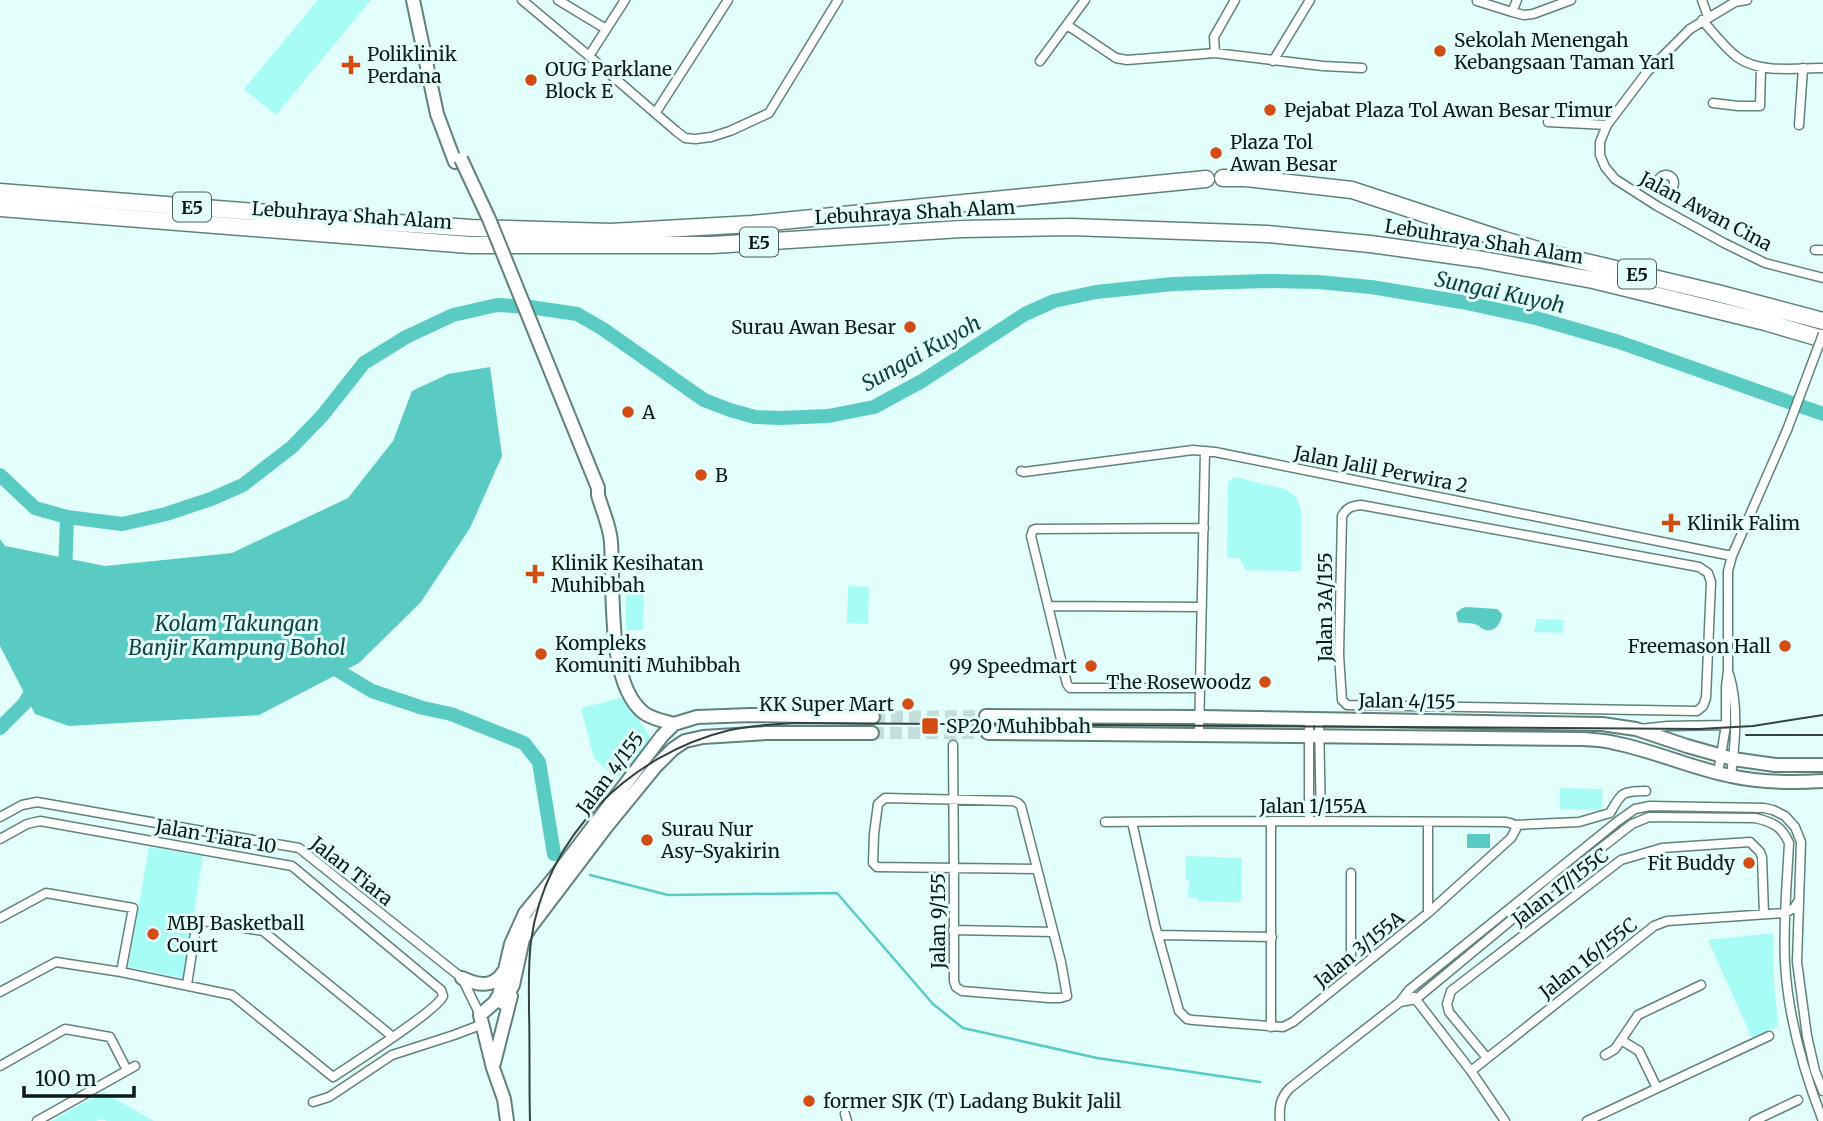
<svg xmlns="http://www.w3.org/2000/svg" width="1823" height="1121" viewBox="0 0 1823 1121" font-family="Merriweather,serif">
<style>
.green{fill:#a7fcf5}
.water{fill:#59cbc3}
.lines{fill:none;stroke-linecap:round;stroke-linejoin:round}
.stream{stroke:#59cbc3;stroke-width:2.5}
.river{stroke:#59cbc3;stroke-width:14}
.street-tunnel{stroke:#c3ddda;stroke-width:8;stroke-dasharray:8 4;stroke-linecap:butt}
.secondary-tunnel{stroke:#c3ddda;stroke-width:12;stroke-dasharray:12 6;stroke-linecap:butt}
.street-casing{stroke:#61817e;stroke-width:11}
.secondary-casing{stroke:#61817e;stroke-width:16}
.highway-casing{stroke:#61817e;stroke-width:19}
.street{stroke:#fff;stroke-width:8}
.secondary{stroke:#fff;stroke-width:12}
.highway{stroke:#fff;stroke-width:16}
.tram{stroke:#324240;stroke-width:2}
.street-bridge-casing{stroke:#61817e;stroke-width:11;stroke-linecap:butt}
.secondary-bridge-casing{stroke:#61817e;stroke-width:16;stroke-linecap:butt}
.street-bridge{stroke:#fff;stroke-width:8}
.secondary-bridge{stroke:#fff;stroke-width:12}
.poi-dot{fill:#d24c14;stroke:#e3fffc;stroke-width:2.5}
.labels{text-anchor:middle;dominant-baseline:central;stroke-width:6;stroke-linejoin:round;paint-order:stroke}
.shield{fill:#e3fffc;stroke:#4d5f5d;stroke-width:2}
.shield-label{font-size:18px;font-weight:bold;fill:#0d1a19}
.poi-label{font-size:19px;fill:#0d1a19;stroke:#e3fffc;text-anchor:start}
.street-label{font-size:19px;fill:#0d1a19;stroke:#e3fffc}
.water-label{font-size:21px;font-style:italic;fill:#0d423f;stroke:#e3fffc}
</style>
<rect width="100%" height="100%" fill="#e3fffc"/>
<!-- green -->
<path class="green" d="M318,0H371L276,115L244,89Z
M1235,477L1285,489L1296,497L1301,509V571L1246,570L1239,558H1227L1228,482Z
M848,586L869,587L868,624L847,623Z
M626,589H644L643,630H626Z
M1537,619L1564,620L1562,633L1534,632Z
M624,697L650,737V743L625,774L615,777L594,758L581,708Z
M1560,788L1602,789V810L1560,809Z
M149,847L203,856L183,978L128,967Z
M1186,856L1242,858L1241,902L1198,901V897H1188L1189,880H1186Z
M1773,933L1774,983L1778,1026L1752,1038L1708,940Z
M103,1092L154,1121H107L101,1118L96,1121H51Z"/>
<!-- water -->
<path class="water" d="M490,367L502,456L470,528L421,602L359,663L259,715L69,726L35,714L0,646V539L5,546L105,566L232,553L348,498L393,441L412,391L448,374Z
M1466,607L1497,609L1502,614C1501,625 1493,635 1481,628C1480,627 1479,625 1477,625C1471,622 1464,624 1458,622L1456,613L1462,608Z
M1467,834H1490V848H1467Z"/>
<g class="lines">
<!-- stream -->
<path class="stream" d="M590,875L668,895L837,893L933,1004L963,1028L1097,1058L1260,1082"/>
<!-- river -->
<path class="river" d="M0,475L35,508L67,517L122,524L166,514L211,499L243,485L292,447L322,416L364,363L406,337L453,315L497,305L530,307L577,314L603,329L704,400L730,410L755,417L780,418L828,416L874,407L922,381L1025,314L1054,301L1096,292L1173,284L1265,281L1318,282L1371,287L1462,302L1536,318L1619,342L1823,414
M65,575L67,517
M327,664L372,691L423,708L451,714L524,743L539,762L554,854
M0,728L24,704L37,683"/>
<!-- street-tunnel -->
<path class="street-tunnel" d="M953,745V733"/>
<!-- secondary-tunnel -->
<path class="secondary-tunnel" d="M873,717L986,716
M872,733H988"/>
<!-- street casing -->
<g class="street-casing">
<path id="street" d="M522,0L589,56L676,131L685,138L695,139L711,137L730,131L769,113L838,0
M558,0L606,29
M1517,0L1512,12L1524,15L1533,14L1571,0
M1702,0L1708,17
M1747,0L1735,2L1690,29L1647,72L1607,125L1600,142V155L1605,167L1615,179L1657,206L1724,243L1765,263L1823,278
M1477,1L1512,12
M1702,20C1713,32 1724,47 1737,57C1760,74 1796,68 1823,68
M1067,25L1116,58L1127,60L1215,53L1323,66L1362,68
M1215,53L1214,37L1235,0
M589,56L625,0
M1040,61L1085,0
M1273,61L1310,0
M1713,103L1738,106H1760L1761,67
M656,112L728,0
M1548,122L1607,125
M1799,125L1803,68
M1658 183a8 8 0 1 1 16 0a8 8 0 1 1-16 0Z
M1815,250H1821
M1021,471L1024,472L1193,450L1215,452L1732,556
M1361,505L1699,567L1708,573L1711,582L1706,698L1703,706L1697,711L1347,705L1342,700L1339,655L1342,516C1347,507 1352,506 1361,505Z
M1048,606L1202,607
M1729,674C1739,706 1735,744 1731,776
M1200,688H1070L1067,684L1031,536L1033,530L1035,529L1204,528
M1309,720V821
M1319,720L1321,821
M1639,729L1668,726L1726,725
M1199,735L1205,451
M953,745C954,824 954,902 954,981L956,987L962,991L1049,998H1060L1067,996L1061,962L1021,806L1018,803L1013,801L885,798L878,804L874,834L873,863L877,867L1037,869
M1718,773L1726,725V687L1728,671V571L1732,556L1787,430
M0,817L22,805L37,802L299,848L462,978L480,1015
M1105,822C1239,820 1372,821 1505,822C1511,823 1514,823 1516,829L1511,838L1428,913L1293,1022L1283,1027L1193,1020L1187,1019L1179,1011L1155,925L1132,822
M1515,825L1579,822L1610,813C1623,791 1621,792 1646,791
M0,839L27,824L40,821L292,866L441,990L443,996C437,1011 352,1064 333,1077L232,995L121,972L56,962L0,992
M1351,873V975
M1428,913V822
M0,918L46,893L133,908L121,972
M953,930L1053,932
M1158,935L1272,937
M187,985L197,920L263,931L393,1037
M1414,997L1471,1071L1505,1121
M1400,1002L1416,999L1551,887L1632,824L1649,817L1755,818C1772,822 1782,826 1789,843C1787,883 1783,923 1785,963C1788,1017 1803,1070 1823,1121
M1271,1027V821
M1621,1040L1639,1051L1657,1088
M1605,1055L1615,1049L1638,1015L1701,985
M1487,1058L1449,1012L1447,1004L1451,991L1621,860L1662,848L1750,842L1760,852L1762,857L1764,914
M0,1066L65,1029L110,1037L127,1070
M1471,1071L1654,926L1667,921L1785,913L1794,908L1799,900
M313,1102L329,1097L392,1055L454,1035L483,1024
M845,1114L847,1121
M37,1121L135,1066
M1280,1121C1279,1107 1280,1098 1290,1088L1400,1002L1409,990L1618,821L1635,809L1650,806L1764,808L1773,810L1785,816L1795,827L1801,842L1797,962L1807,1036L1815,1071L1823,1091
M1587,1121L1769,1036
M1754,1121L1798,1100"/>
</g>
<!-- secondary casing -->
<g class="secondary-casing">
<path id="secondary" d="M413,0L437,114L455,162
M598,488V495C602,510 610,526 611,542C614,586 606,684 644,713C652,719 664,721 674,724
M986,716L1200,717L1602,724L1636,729L1687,746L1733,759L1775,765H1823
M988,733L1583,739C1594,740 1605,740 1615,743C1655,751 1691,768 1731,776C1761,783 1792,783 1823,781
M462,978C479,986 494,988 504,971
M503,1003L513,985L523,939L529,929L607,826L656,766L673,749L685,741L703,737L767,733H872
M494,1063L511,996
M507,1121L504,1099L493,1068L480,1015L495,1002L499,995L511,944L525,913L557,874L662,736L674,724L697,717L751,715L873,717"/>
</g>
<!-- highway casing -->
<g class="highway-casing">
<path id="highway" d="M1223,178H1246L1352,190L1504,240L1552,254L1717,293L1823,321
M0,192L383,222L471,228L611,232L752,224L1206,179
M0,208L470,245H712L961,229L1071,227L1267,234L1370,244L1478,259L1593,280L1765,322L1823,339"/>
</g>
<!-- street -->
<use href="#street" class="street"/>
<!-- secondary -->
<use href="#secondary" class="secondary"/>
<!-- highway -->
<use href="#highway" class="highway"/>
<!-- tram -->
<path class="tram" d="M1746,735H1823
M530,1121C529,1084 530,1047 529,1010C529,987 528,964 531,941C545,837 630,754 730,730C752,725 775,724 798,723L1699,729L1753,726L1823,715"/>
<!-- street-bridge casing -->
<g class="street-bridge-casing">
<path id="street-bridge" d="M1787,430L1823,334"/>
</g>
<!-- secondary-bridge casing -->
<g class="secondary-bridge-casing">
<path id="secondary-bridge" d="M461,159L489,219L598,488"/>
</g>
<!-- street-bridge -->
<use href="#street-bridge" class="street-bridge"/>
<!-- secondary-bridge -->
<use href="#secondary-bridge" class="secondary-bridge"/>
</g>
<!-- markers -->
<g class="poi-dot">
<circle cx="1440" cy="51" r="7"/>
<path d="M347.5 54.5h7v7h7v7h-7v7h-7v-7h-7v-7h7z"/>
<circle cx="531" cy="80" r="7"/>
<circle cx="1270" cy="110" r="7"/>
<circle cx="1216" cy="153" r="7"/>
<circle cx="910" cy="327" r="7"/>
<circle cx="628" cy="412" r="7"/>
<circle cx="701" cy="475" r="7"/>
<path d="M1667.5 512.5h7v7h7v7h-7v7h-7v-7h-7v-7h7z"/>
<path d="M531.5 563.5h7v7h7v7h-7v7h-7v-7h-7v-7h7z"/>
<circle cx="1785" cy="646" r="7"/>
<circle cx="541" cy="654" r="7"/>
<circle cx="1091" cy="666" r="7"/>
<circle cx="1265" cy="682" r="7"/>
<circle cx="908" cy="704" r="7"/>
<rect x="921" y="717" width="18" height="18" rx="3.5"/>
<circle cx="647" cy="840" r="7"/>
<circle cx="1749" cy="863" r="7"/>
<circle cx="153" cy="934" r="7"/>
<circle cx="809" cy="1101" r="7"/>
</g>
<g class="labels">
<!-- shield labels -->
<g class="shield">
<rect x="173" y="192.5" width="38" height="29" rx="5"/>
<rect x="740" y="227.5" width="38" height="29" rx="5"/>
<rect x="1618" y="259.5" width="38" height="29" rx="5"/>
</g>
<g class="shield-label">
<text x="192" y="207">E5</text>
<text x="759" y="242">E5</text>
<text x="1637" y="274">E5</text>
</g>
<!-- poi labels -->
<g class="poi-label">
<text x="1454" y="40">Sekolah Menengah<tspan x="1454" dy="22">Kebangsaan Taman Yarl</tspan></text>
<text x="367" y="54">Poliklinik<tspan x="367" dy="22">Perdana</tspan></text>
<text x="545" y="69">OUG Parklane<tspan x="545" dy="22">Block E</tspan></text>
<text x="1284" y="110">Pejabat Plaza Tol Awan Besar Timur</text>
<text x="1230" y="142">Plaza Tol<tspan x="1230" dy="22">Awan Besar</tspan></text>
<text x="896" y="327" text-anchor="end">Surau Awan Besar</text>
<text x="642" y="412">A</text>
<text x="715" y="475">B</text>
<text x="1687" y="523">Klinik Falim</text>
<text x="551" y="563">Klinik Kesihatan<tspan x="551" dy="22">Muhibbah</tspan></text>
<text x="555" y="643">Kompleks<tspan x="555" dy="22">Komuniti Muhibbah</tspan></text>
<text x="1771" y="646" text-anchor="end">Freemason Hall</text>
<text x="1077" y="666" text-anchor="end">99 Speedmart</text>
<text x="1251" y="682" text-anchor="end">The Rosewoodz</text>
<text x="894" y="704" text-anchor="end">KK Super Mart</text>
<text x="946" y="726">SP20 Muhibbah</text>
<text x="661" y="829">Surau Nur<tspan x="661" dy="22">Asy-Syakirin</tspan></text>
<text x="1735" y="863" text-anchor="end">Fit Buddy</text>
<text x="167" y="923">MBJ Basketball<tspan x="167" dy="22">Court</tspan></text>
<text x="823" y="1101">former SJK (T) Ladang Bukit Jalil</text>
</g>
<!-- street labels -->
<g class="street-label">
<text transform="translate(1706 211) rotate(28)">Jalan Awan Cina</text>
<text transform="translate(915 212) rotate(-3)">Lebuhraya Shah Alam</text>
<text transform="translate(352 215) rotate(4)">Lebuhraya Shah Alam</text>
<text transform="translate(1484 241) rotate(9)">Lebuhraya Shah Alam</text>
<text transform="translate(1381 469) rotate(11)">Jalan Jalil Perwira 2</text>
<text transform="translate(1325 607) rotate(-90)">Jalan 3A/155</text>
<text transform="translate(1407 701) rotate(1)">Jalan 4/155</text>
<text transform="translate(610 773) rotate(-53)">Jalan 4/155</text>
<text x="1313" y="806">Jalan 1/155A</text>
<text transform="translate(216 836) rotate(10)">Jalan Tiara 10</text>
<text transform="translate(352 871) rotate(38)">Jalan Tiara</text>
<text transform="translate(1560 887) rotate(-37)">Jalan 17/155C</text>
<text transform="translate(938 921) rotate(-90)">Jalan 9/155</text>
<text transform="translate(1359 949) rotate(-39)">Jalan 3/155A</text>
<text transform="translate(1588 958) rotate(-38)">Jalan 16/155C</text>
</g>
<!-- water labels -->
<g class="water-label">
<text transform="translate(1500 292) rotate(12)">Sungai Kuyoh</text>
<text transform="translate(921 353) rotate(-29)">Sungai Kuyoh</text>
<text x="237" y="623">Kolam Takungan<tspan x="237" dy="24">Banjir Kampung Bohol</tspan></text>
</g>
</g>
<!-- scale -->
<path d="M24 1086v10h110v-10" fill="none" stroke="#0d1a19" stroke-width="3.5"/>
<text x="35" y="1086" font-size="21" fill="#0d1a19" stroke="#e3fffc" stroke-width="5" paint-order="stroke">100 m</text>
</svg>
